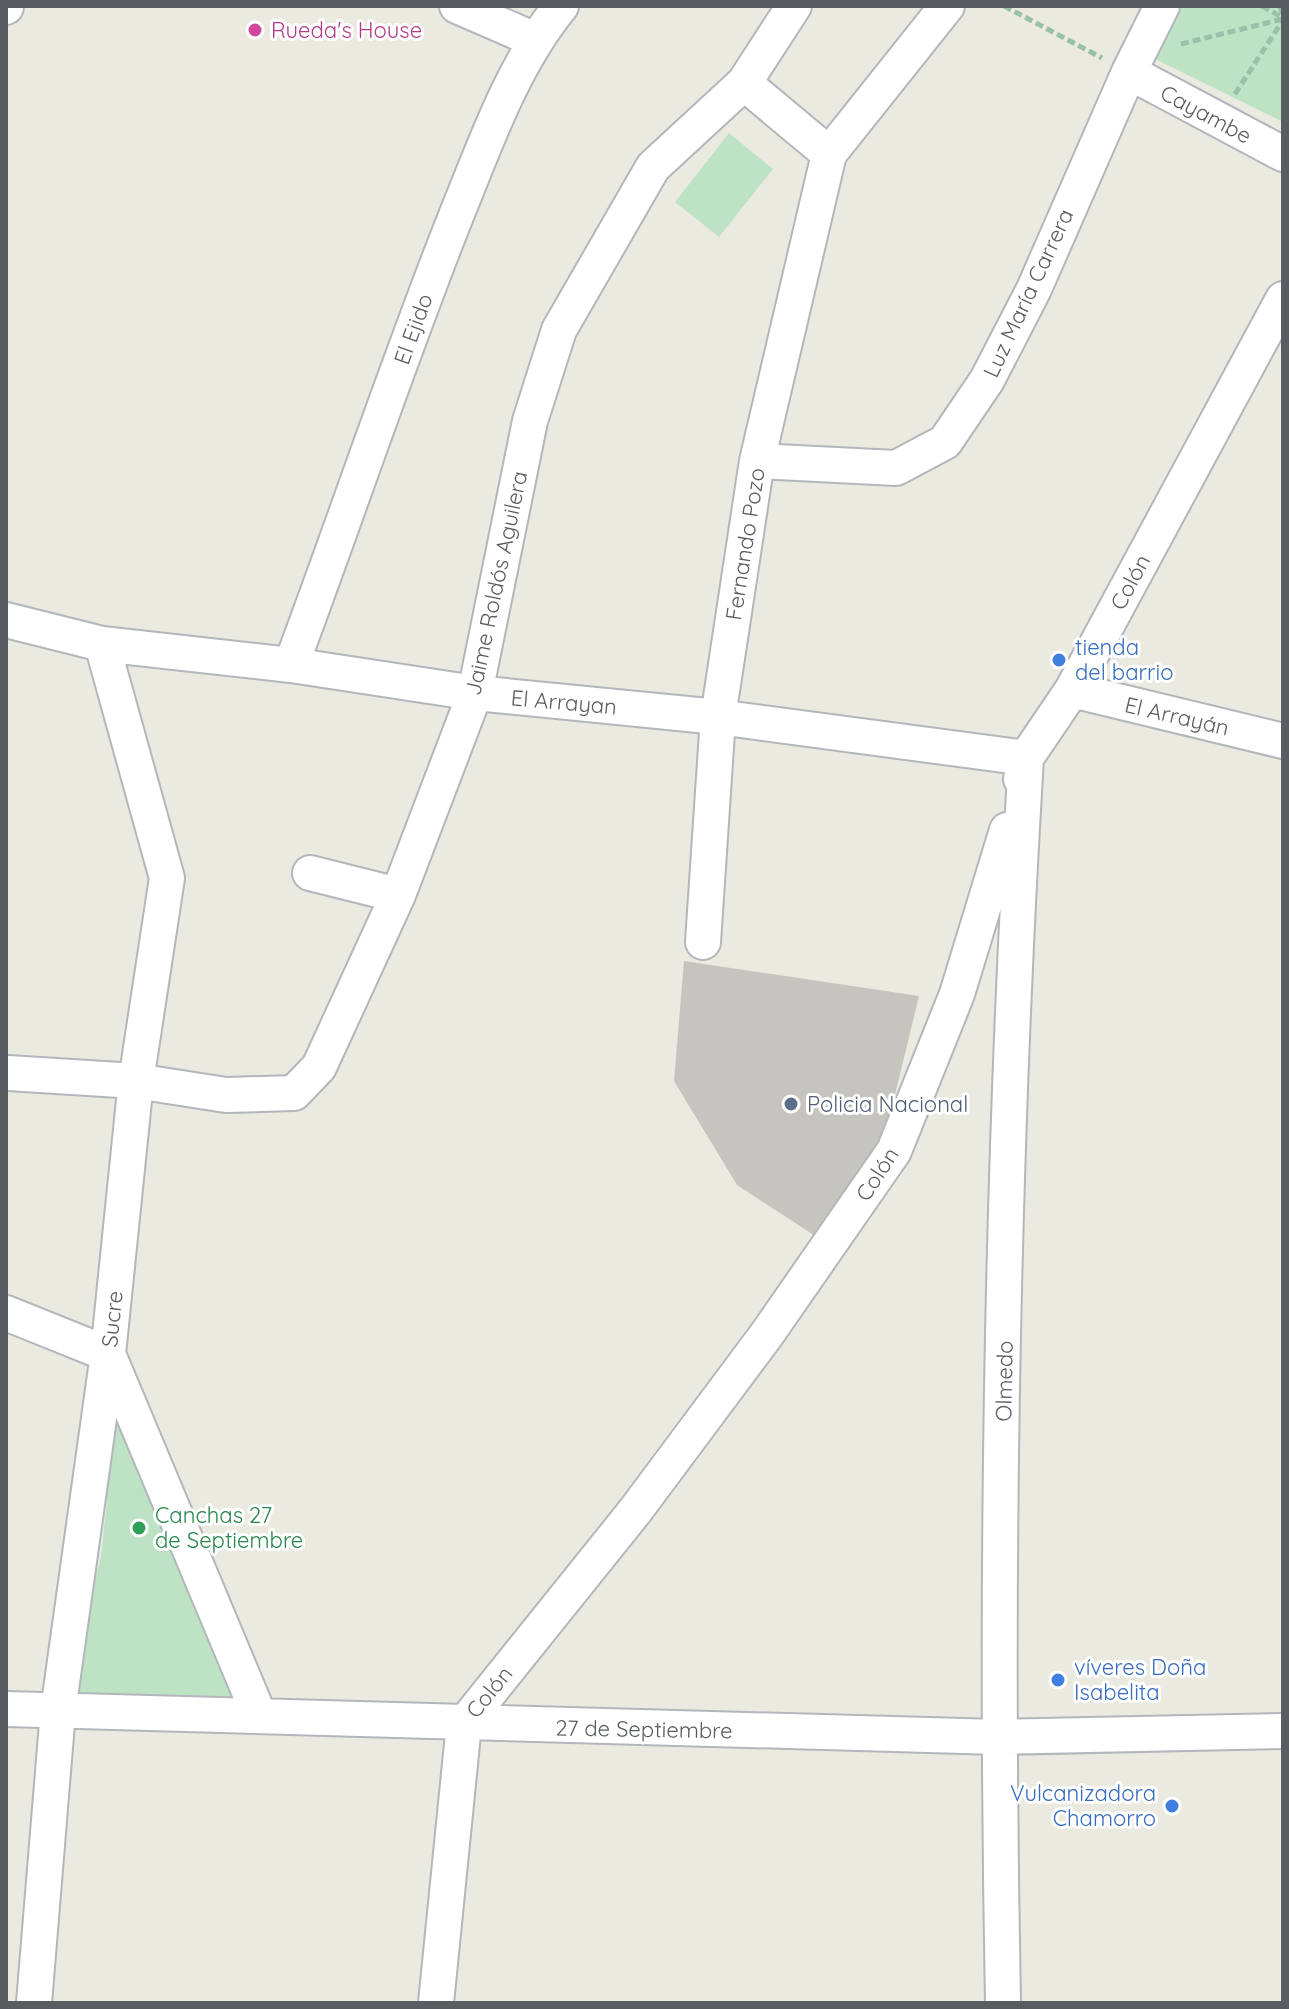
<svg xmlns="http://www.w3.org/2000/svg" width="1289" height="2009" viewBox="0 0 1289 2009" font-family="Quicksand,sans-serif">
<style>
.green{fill:#bee2c4}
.building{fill:#c6c4be}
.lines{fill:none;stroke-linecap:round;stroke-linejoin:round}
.street-casing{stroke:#b3b6bb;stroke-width:38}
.path{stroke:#99c1aa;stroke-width:5;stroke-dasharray:8 4;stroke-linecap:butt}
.street{stroke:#fff;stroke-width:34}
.hotel-dot{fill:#d1479c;stroke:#fff;stroke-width:3}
.shop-dot{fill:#3f7fe0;stroke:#fff;stroke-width:3}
.service-dot{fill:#5c6f8a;stroke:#fff;stroke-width:3}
.leisure-dot{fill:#2e9e5b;stroke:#fff;stroke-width:3}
.labels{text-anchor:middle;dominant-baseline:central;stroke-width:6;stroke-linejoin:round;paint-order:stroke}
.hotel-label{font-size:22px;fill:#b23c85;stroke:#fff;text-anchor:start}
.street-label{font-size:22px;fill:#595c61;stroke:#fff}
.shop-label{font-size:22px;fill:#366cbe;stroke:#fff;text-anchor:start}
.service-label{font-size:22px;fill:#4e5e75;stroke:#fff;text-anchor:start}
.leisure-label{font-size:22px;fill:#27864d;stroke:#fff;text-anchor:start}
</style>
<rect width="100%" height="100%" fill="#ebeae1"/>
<!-- green -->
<path class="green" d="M1178,6H1283V122L1149,56Z
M729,133L773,169L719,237L675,202Z
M110,1377L253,1711L61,1707L101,1557L107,1500Z"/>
<!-- building -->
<path class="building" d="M684,961L919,996L887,1128L815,1236L737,1185L674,1081Z"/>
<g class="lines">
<!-- street casing -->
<g class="street-casing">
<path id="street" d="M457,6L533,39
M6,7V6
M1129,72L1283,154
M829,154L947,6
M757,461L896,468L945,442L987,380L1034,289L1129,72L1162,6
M6,620L102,644L291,665L475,693L718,717L1026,758C1001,1172 995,1588 1003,2003
M291,665C347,516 397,364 456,216C485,145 512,66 561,6
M1072,690L1283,741
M1021,779L1026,758L1072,690L1283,299
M310,873L398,895
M703,942L718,717L757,461L829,154L744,83
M8,1073L136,1081L226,1095L294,1093L319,1067L398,895L475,693L530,421L559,330L653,167L744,83L794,6
M6,1313L108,1354L259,1715
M6,1709L998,1737L1283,1731
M34,2003L58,1711L108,1354L136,1081L167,878L102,644
M436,2003L464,1724L635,1511L767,1334L894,1151L957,994L1007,830"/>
</g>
<!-- path -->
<path class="path" d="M1004,6L1102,58
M1262,6L1283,18
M1280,6L1283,16
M1181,44L1283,19
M1235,94L1283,20"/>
<!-- street -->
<use href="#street" class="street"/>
</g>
<!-- markers -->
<circle class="hotel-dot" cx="255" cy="30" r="8"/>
<g class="shop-dot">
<circle cx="1059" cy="660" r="8"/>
<circle cx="1058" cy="1680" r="8"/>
<circle cx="1172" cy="1806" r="8"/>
</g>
<circle class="service-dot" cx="791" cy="1104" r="8"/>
<circle class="leisure-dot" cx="139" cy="1528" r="8"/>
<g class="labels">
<!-- hotel labels -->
<g class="hotel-label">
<text x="271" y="30">Rueda's House</text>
</g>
<!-- street labels -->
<g class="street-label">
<text transform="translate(1206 114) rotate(28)">Cayambe</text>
<text transform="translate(1028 293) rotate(-65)">Luz María Carrera</text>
<text transform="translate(413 329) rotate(-70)">El Ejido</text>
<text transform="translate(745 544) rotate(-81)">Fernando Pozo</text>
<text transform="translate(1130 582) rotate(-62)">Colón</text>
<text transform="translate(496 583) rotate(-78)">Jaime Roldós Aguilera</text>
<text transform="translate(564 702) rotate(5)">El Arrayan</text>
<text transform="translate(1177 716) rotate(13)">El Arrayán</text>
<text transform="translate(877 1174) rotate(-57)">Colón</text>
<text transform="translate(112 1319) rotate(-84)">Sucre</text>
<text transform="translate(1004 1381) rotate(-89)">Olmedo</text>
<text transform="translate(489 1692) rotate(-51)">Colón</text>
<text transform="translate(644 1729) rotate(1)">27 de Septiembre</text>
</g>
<!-- shop labels -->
<g class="shop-label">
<text x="1075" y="647">tienda<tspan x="1075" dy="25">del barrio</tspan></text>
<text x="1074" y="1667">víveres Doña<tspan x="1074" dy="25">Isabelita</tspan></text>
<text x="1156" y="1793" text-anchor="end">Vulcanizadora<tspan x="1156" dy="25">Chamorro</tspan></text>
</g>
<!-- service labels -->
<g class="service-label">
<text x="807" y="1104">Policia Nacional</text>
</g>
<!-- leisure labels -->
<g class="leisure-label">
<text x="155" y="1515">Canchas 27<tspan x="155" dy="25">de Septiembre</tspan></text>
</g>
</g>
<!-- border -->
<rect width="1289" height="2009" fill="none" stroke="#595c61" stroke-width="16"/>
</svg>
